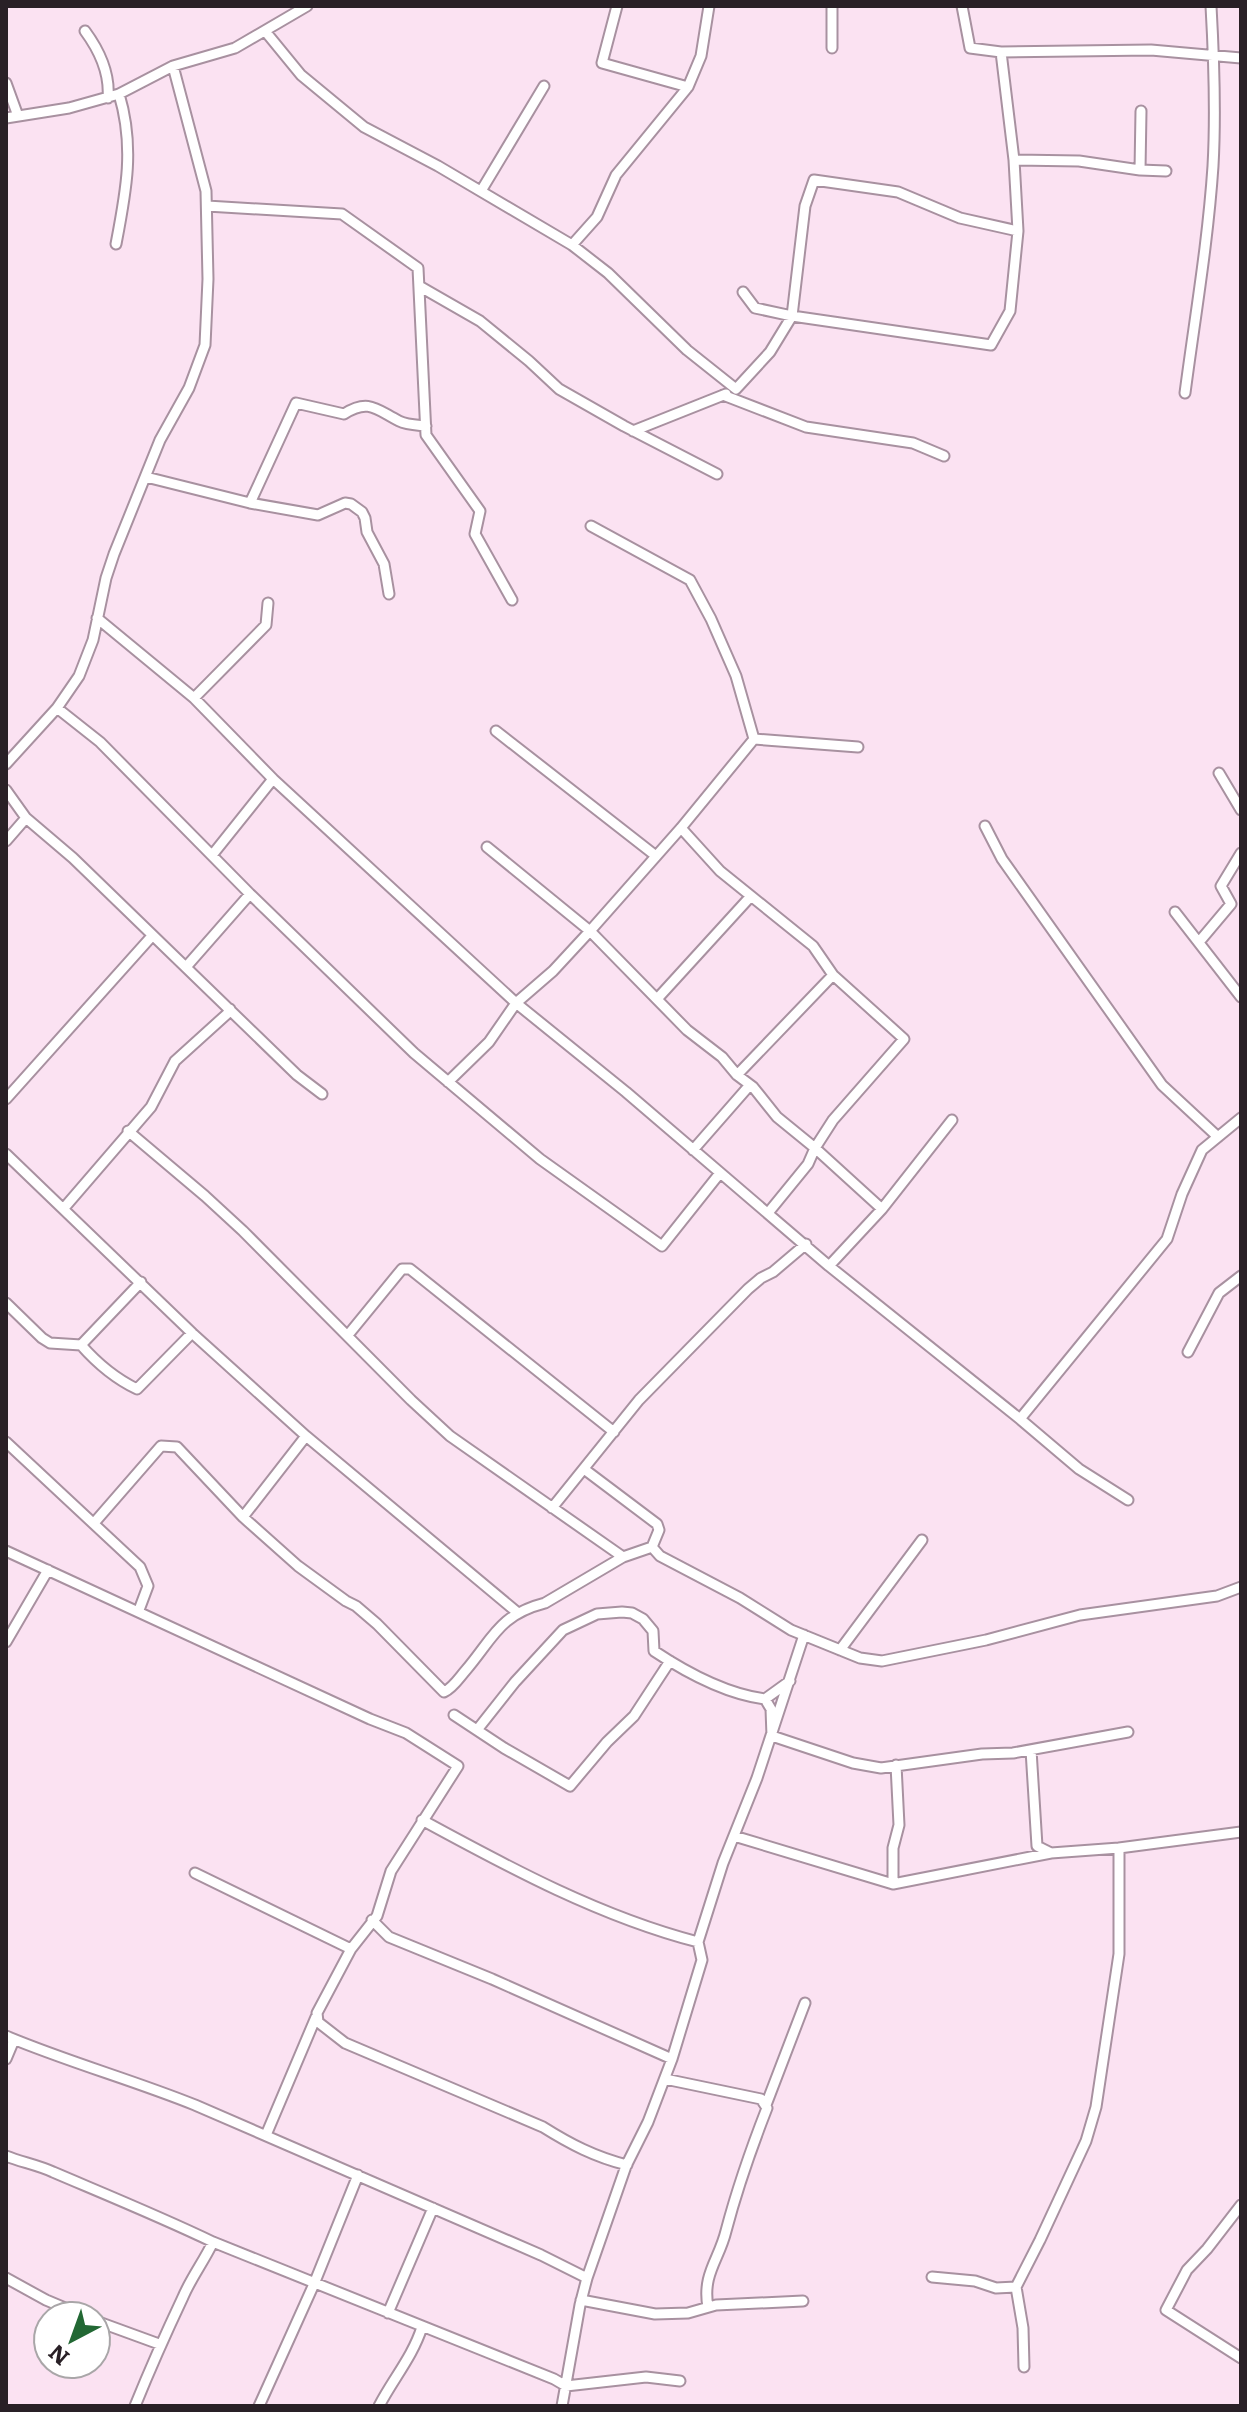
<svg xmlns="http://www.w3.org/2000/svg" width="1247" height="2412" viewBox="0 0 1247 2412" font-family="Literata,serif">
<style>
.lines{fill:none;stroke-linecap:round;stroke-linejoin:round}
.street-casing{stroke:#a891a0;stroke-width:13}
.street{stroke:#fff;stroke-width:9}
</style>
<rect width="100%" height="100%" fill="#fbe2f2"/>
<g class="lines">
<!-- street casing -->
<g class="street-casing">
<path id="street" d="M617,6L602,63L688,87
M85,31C99,50 110,74 108,98
M265,31L301,75L364,127L438,166L572,245L597,217L616,175L688,87L701,56L709,6
M832,48V6
M1001,52L1151,50L1241,58
M6,83L18,116
M6,118L69,108L119,94L173,66L235,48L307,6
M1014,160L1079,161L1140,170L1141,111
M1140,170L1166,171
M481,191L544,86
M207,206L342,214L418,268L426,435L480,511L475,534L512,600
M116,244C126,192 135,147 119,94
M572,245L608,273L687,350L736,389L770,352L792,316L805,206L814,180L898,192L960,218L1018,231L1014,160L1001,52L970,48L962,6
M419,286L480,321L529,361L559,389L624,426L717,474
M743,292L755,308L792,316L991,345L1010,311L1018,231
M1185,393C1195,317 1208,242 1213,166C1216,113 1214,59 1211,6
M723,395L806,427L913,443L944,456
M633,431L726,394
M146,477L250,503L318,515L345,503L351,504L362,512L365,518L367,532L384,564L389,594
M250,503L296,403L344,414C369,398 377,410 399,421C407,425 417,425 426,426
M591,526L690,580L711,619L736,676L754,739
M97,618L194,698L273,779L213,854
M194,698L266,625L268,603
M57,708L100,742L250,894L414,1053L540,1159L662,1246L720,1173
M496,731L656,856
M754,739L858,747
M6,764L57,708L79,676L93,640L106,578L114,554L160,440L189,388L205,345L208,279L206,191L173,66
M1219,773L1241,810
M273,779L516,1003L626,1092L829,1266L1020,1419
M6,790L26,818L6,841
M26,818L73,858L297,1075L322,1094
M985,826L1002,859L1162,1085L1218,1137
M487,847L590,931L687,1030L722,1057L737,1075L753,1087L777,1117L815,1148L882,1209
M751,896L813,946L833,975
M1175,912L1241,997
M1199,942L1231,904L1221,886L1241,853
M186,967L250,894
M657,999L751,896L720,871L681,828
M737,1075L833,975L904,1039L833,1120L815,1148L808,1164L768,1213
M448,1082L489,1042L516,1003L553,971L590,931L681,828L754,739
M6,1099L152,936
M128,1131L205,1196L243,1231L411,1400L450,1436L623,1557
M693,1150L749,1086
M6,1154L192,1333L306,1436L518,1613
M64,1208L151,1107L175,1061L227,1014L230,1009
M829,1266L882,1209L952,1120
M6,1303L42,1338L50,1343L81,1345C96,1362 116,1379 137,1389L192,1333
M348,1335L402,1269H410L614,1432
M81,1345L141,1282
M1188,1352L1219,1293L1241,1276
M6,1442L140,1567L148,1586L139,1610
M1128,1500L1079,1469L1020,1419L1167,1239L1182,1194L1202,1150L1241,1118
M552,1508L639,1400L748,1289L761,1278L773,1272L806,1244
M243,1517L306,1436
M94,1523L161,1446L177,1447L243,1517L298,1566L346,1601L356,1606L377,1624L444,1692C453,1688 459,1678 466,1670C494,1637 499,1615 545,1603L623,1557L652,1547L659,1530L657,1524L584,1469
M652,1547L660,1556L740,1598L791,1630L860,1658L882,1661L986,1640L1080,1615L1217,1596L1241,1587
M6,1551L370,1719L406,1733L458,1766L391,1871L377,1916L351,1949L317,2013L318,2022L345,2043L543,2127C570,2144 595,2157 627,2165
M6,1642L48,1570
M840,1650L922,1540
M765,1699L771,1709L772,1736L853,1763L881,1768L982,1754L1013,1753L1128,1732
M454,1715L504,1748L570,1786L607,1742L634,1716L670,1661
M477,1730L515,1682L563,1630L597,1614L622,1612L632,1613L643,1619L653,1631L654,1651C687,1673 726,1694 765,1699L790,1681
M1031,1750L1037,1846L1051,1853L1119,1848
M422,1820C510,1868 601,1917 698,1942
M734,1836L893,1884L1051,1853
M195,1873L351,1949
M893,1884V1848L899,1825L896,1765
M372,1920L389,1937L492,1979L672,2059
M6,2036C68,2062 133,2080 195,2105L541,2255L587,2278
M6,2059L14,2040
M665,2079L761,2099L767,2108C751,2149 737,2189 726,2231C719,2260 702,2274 708,2307
M766,2105L805,2003
M266,2135L316,2017
M6,2156C21,2162 38,2165 53,2172C107,2195 161,2217 213,2242L554,2379L566,2386L646,2377L680,2381
M1241,2205L1207,2249L1187,2270L1166,2310L1241,2358
M932,2277L975,2281L996,2288L1016,2287
M6,2278L46,2300L84,2316
M581,2300L655,2314L688,2313L716,2305L803,2301
M388,2313L433,2208
M96,2321L159,2344
M1024,2367L1023,2328L1016,2287L1040,2240L1086,2141L1096,2107L1119,1954V1848L1241,1832
M135,2406C150,2369 166,2333 183,2297C191,2278 204,2261 213,2242
M259,2406L314,2284L358,2175
M379,2406C393,2379 413,2356 422,2327
M562,2406L580,2305L587,2278L626,2166L648,2122L672,2059L702,1960L698,1942L723,1863L757,1778L804,1635"/>
</g>
<!-- street -->
<use href="#street" class="street"/>
</g>
<!-- border -->
<rect width="1247" height="2412" fill="none" stroke="#292026" stroke-width="16"/>
<!-- north arrow -->
<g transform="translate(72 2340) rotate(221)"><circle r="38" fill="#ffffff" stroke="#a9a6a8" stroke-width="2"/>
<path d="M0-6L14 30L0 20L-14 30Z" fill="#226834"/>
<text y="-12" font-size="22" font-weight="bold" text-anchor="middle" fill="#292026">N</text>
</g>
</svg>
